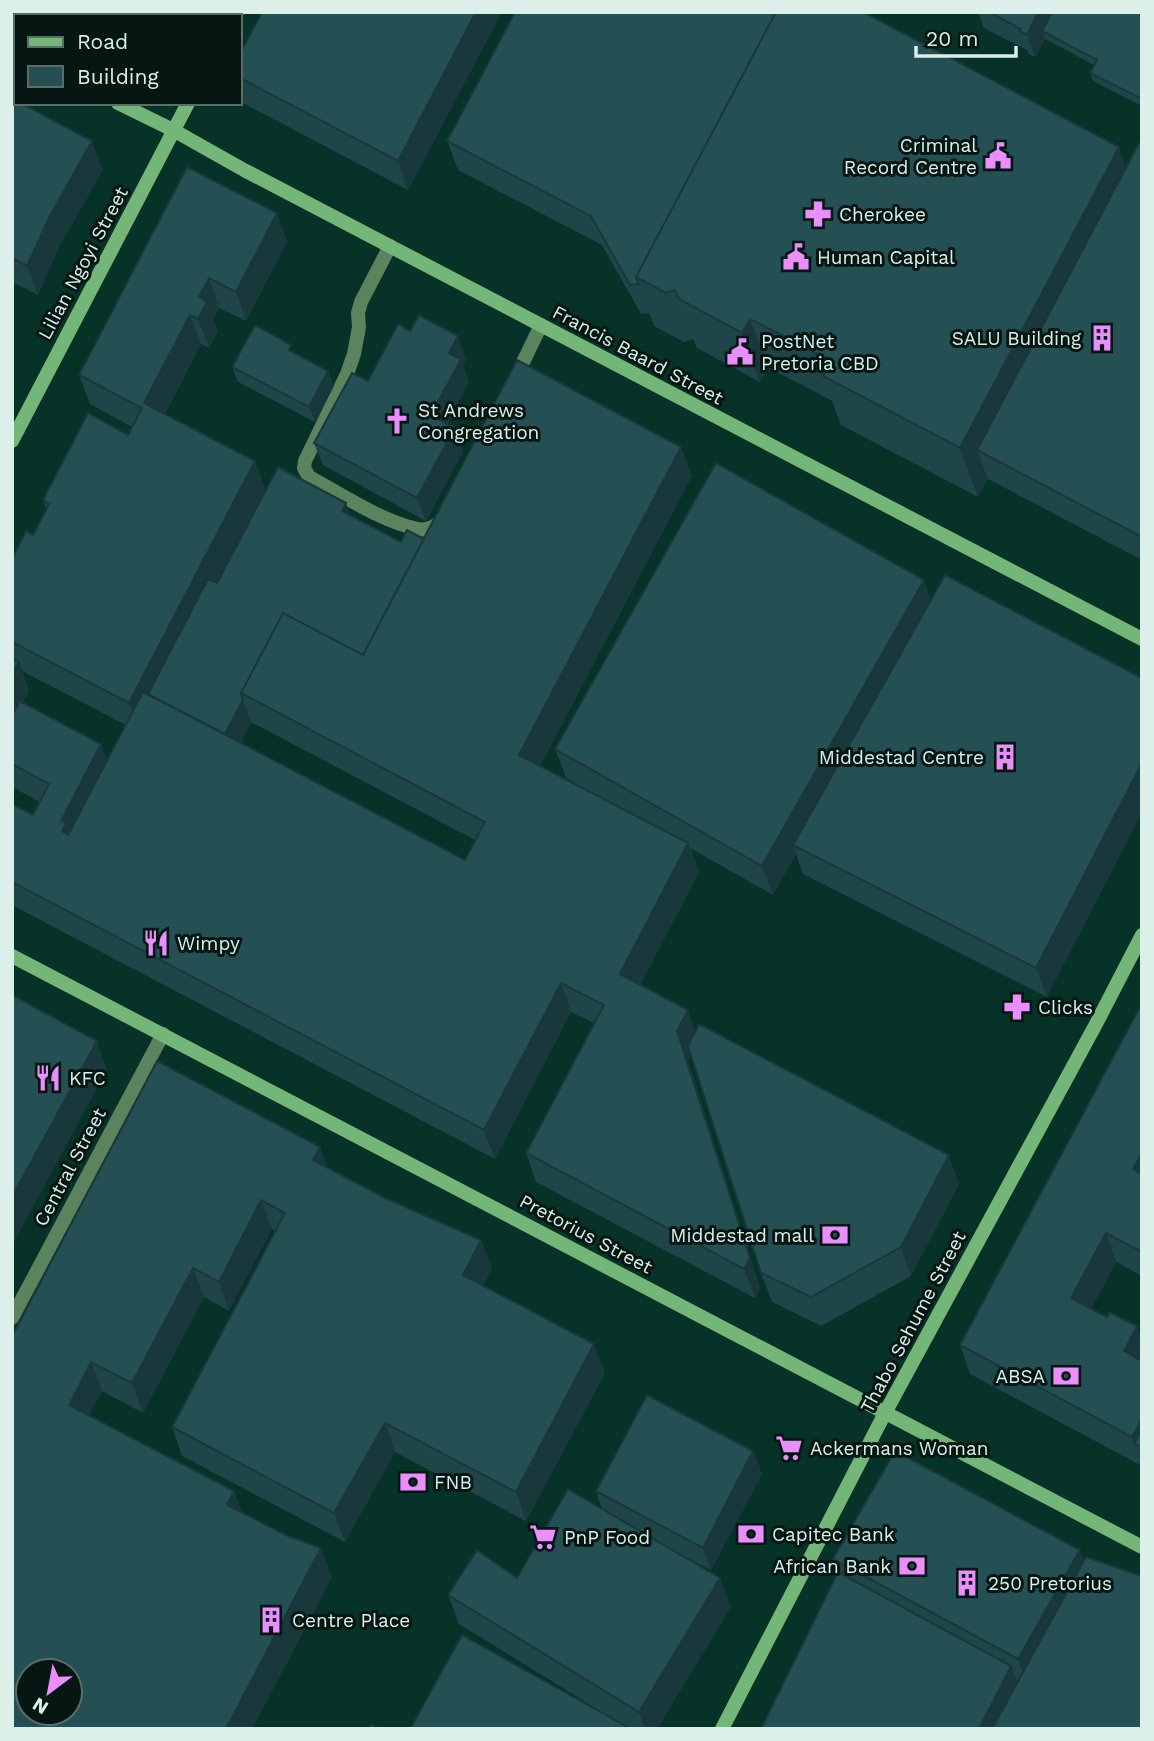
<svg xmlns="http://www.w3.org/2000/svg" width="1154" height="1741" viewBox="0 0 1154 1741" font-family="'Work Sans',sans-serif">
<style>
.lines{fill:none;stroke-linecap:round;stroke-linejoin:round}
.lane{stroke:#5b835d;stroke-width:14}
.street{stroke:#5b835d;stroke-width:14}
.secondary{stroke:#74b678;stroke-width:14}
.wall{fill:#1f4548;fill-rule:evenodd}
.shaded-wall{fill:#19383b}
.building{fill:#245054;stroke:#19383b;stroke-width:2;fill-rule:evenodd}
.labels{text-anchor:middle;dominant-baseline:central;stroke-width:6;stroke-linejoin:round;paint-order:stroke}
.poi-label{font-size:19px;fill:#daf0e9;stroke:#061612;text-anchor:start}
.street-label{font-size:19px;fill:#daf0e9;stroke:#061612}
</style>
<rect width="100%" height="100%" fill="#063228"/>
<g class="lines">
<!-- lane -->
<path class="lane" d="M390,246L361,302L358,313L359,327L354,354L347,374L305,461L304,468L309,477C341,494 382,522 418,529C428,531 435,526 442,520
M514,381L541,325"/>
<!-- street -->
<path class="street" d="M12,1318L163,1034"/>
<!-- secondary -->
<path class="secondary" d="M235,16L237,12
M12,48L16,50
M118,103L173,130L244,170L1142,639
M12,441L188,103
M12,956L1142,1547
M722,1729L885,1413L1096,1024L1142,935"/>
</g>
<!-- wall -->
<path class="wall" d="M89,12H170L168,16H96Z
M502,12L408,190L241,102L240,100V54Z
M978,12H1142V106L1093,81L1090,73L1094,65L1045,39L1035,57L1028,54L1027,50L984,28Z
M12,99L103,170L60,245L38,295L12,282Z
M447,141L1126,167L1142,145V560L988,479L978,497L841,425L832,401L812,390L768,368L760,382L697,348L693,339L684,342L654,326L649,313L641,314L602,245L458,170Z
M277,213L287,242L246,321L219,308L213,319L218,331L209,348L201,344L165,414L266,490L351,516L401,542L424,539L692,476L540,766L596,795L566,778L555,749L924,580L1047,997L803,874L796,854L773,895L690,848L699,872L640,985L696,1032L959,1184L911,1276L821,1326L772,1302L761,1273L691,1054L688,1060L760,1288L755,1298L536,1182L526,1153L594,1023L571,1012L495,1159L12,905V804L33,815L40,802L12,787V559L33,535L46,509L43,500L128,435L132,427L90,404L79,375ZM22,671L126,725L107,761L23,702L29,691ZM251,722L475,840L465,860L241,743Z
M410,331L466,359L463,365L469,382L447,424L463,451L426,521L323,465L314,443Z
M294,352L334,386L315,422L238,382L232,367Z
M1142,1003V1276L1116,1262L1091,1309L1107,1317L1137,1326L1142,1340V1466L970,1374L960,1345Z
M157,1061L327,1168L385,1198L481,1240L492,1269L483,1285L605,1373L526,1521L395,1452L345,1542L182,1456L172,1427L275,1231L272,1229L229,1311L204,1297L143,1413L102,1391L89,1415L234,1491L242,1513L332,1577L252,1729L12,1336Z
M753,1451L762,1474L711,1570L666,1547L731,1607L657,1729H410L610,1717L459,1624L448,1595L517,1578L602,1509L596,1491Z
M1080,1550L1142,1729H761L838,1572L833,1559Z"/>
<!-- shaded-wall -->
<path class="shaded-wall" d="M144,12H170L168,16H142Z
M476,12H502L408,190L398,161Z
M1038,12H1059L1042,31L1045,39L1035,57L1027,35Z
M92,141L103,170L60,245L38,295L27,266L50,216Z
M1119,147L1136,196L977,450L988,479L978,497L960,448Z
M277,213L287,242L246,321L236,292Z
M209,278L219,308L213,319L218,331L209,348L198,319L199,297Z
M190,315L201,344L155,432L144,403Z
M750,319L768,368L760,382L742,333Z
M458,336L466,359L463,365L469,382L439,438L431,415L449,353Z
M328,371L334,386L315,422L309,407Z
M455,428L463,451L426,521L417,498Z
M681,447L692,476L530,784L519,755Z
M255,461L266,490L139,733L129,703Z
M346,503L354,525L342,511Z
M924,580L934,610L793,845L796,854L773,895L762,866Z
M19,662L29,691L12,723V674Z
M243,700L251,722L231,761L223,739Z
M101,744L112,773L74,845L62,831L61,821Z
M1142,763V813L1047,997L1036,968Z
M688,843L699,872L631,1003L620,974Z
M561,983L571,1012L495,1159L484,1130Z
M688,1010L698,1039L688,1060L760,1288L755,1298L744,1269L677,1031Z
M97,1041L107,1070L12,1246V1197Z
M320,1147L330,1176L313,1160Z
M1142,1153V1192L1133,1169Z
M949,1155L959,1184L911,1276L901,1247Z
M261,1200L272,1229L229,1311L219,1282Z
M1106,1233L1116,1262L1081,1327L1071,1298Z
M481,1240L492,1269L473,1304L463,1275Z
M193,1268L204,1297L143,1413L132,1383Z
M1137,1326L1142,1340V1366L1124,1351Z
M594,1344L605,1373L526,1521L516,1492Z
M91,1362L102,1391L79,1434L69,1405Z
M1142,1419V1448L1134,1444L1142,1464L1132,1437Z
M385,1423L395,1452L345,1542L334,1513Z
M753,1451L762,1474L711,1570L703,1548Z
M234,1491L245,1520L227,1505Z
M321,1548L332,1577L252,1729H226Z
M1080,1550L1091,1579L1029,1688L1018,1659Z
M720,1578L731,1607L657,1729H645L639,1712Z
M1011,1666L1022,1695L1004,1729H979Z"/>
<!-- building -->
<path class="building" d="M134,12H144L142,16Z
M262,12H476L398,161L240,78V54Z
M515,12H776L636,277L639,284L630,285L591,216L447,141Z
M776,12H863L1119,147L960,448L823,376L831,361L794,341L750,319L742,333L679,299L675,290L666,293L636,277Z
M989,12H1038L1027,35L1020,31L1021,29Z
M1052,12H1142V99L1090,73L1097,60L1042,31Z
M12,99L16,101V103H21L92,141L50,216L27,266L12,258Z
M1139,143L1142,145V537L977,450Z
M187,167L277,213L236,292L209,278L199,297L207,302L198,319L190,315L144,403L255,461L129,703L12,642V559L26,531L33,535L49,504L43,500L88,413L128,435L142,408L79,375Z
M419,315L458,336L449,353L461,359L431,415L455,428L417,498L314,443L352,373L368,381L398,324L410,331Z
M255,325L291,345L289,350L328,371L309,407L232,367Z
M517,360L681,447L519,755L688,843L620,974L688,1010L677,1031L750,1258L744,1269L526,1153L604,1005L561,983L484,1130L12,882V804L33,815L49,784L12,764V715L20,701L101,744L61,821L66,823L62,831L68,835L143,692L465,860L485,822L241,693L283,613L363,655Z
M716,463L924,580L762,866L555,749Z
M278,467L346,503L342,511L401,542L407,530L424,539L363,655L283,613L241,693L243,700L225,734L148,694L208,579L217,583Z
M945,575L1142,678V763L1036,968L793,845Z
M12,659L19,662L12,674Z
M12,995L97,1041L12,1197Z
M1142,1003V1153L1133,1169L1142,1174V1252L1106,1233L1071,1298L1107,1317L1109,1312L1137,1326L1124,1351L1142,1361V1419L1132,1437L960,1345Z
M699,1024L949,1155L901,1247L811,1297L761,1273L688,1046Z
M157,1061L320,1147L313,1160L385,1198L481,1240L463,1275L594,1344L516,1492L385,1423L334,1513L172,1427L285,1213L261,1200L219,1282L193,1268L132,1383L91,1362L69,1405L234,1491L227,1505L288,1536L321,1548L226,1729H12V1336ZM28,1671H70V1713H28Z
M647,1395L753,1451L703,1548L596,1491Z
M1142,1430V1448L1134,1444Z
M895,1451L1080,1550L1018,1659L833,1559Z
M568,1489L720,1578L639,1712L448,1595L477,1550L517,1578Z
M1086,1557L1142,1576V1729H992Z
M838,1572L1011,1666L979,1729H761Z
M462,1635L631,1729H410Z
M371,1724L380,1729H369Z"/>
<!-- icons -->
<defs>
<g id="civic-bare" transform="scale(2.1)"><path d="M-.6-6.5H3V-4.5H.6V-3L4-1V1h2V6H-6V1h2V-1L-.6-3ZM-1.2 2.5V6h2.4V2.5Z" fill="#ea8dfd" stroke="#061612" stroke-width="2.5" paint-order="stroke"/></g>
<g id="pharmacy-bare" transform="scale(2.1)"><path d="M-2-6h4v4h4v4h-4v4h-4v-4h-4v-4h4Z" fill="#ea8dfd" stroke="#061612" stroke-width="2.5" paint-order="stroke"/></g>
<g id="building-bare" transform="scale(2.1)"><path d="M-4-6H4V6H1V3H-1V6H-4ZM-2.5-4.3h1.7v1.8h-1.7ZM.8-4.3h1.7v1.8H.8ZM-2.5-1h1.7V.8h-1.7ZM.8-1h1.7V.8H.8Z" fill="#ea8dfd" stroke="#061612" stroke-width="2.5" paint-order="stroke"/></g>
<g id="church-bare" transform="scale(2.1)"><path d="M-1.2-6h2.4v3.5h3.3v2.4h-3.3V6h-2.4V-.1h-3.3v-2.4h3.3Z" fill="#ea8dfd" stroke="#061612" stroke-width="2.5" paint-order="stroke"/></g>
<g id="restaurant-bare" transform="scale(2.1)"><path d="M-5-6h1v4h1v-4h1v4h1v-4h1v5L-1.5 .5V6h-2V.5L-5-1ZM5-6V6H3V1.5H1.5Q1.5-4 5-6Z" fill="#ea8dfd" stroke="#061612" stroke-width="2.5" paint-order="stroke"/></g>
<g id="bank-bare" transform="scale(2.1)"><path d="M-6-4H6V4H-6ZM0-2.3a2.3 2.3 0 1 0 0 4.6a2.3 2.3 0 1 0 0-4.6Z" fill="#ea8dfd" stroke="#061612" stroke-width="2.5" paint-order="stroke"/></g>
<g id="supermarket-bare" transform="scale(2.1)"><path d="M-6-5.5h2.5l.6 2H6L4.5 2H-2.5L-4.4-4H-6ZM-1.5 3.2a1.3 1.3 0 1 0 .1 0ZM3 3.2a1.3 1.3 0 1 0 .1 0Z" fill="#ea8dfd" stroke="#061612" stroke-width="2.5" paint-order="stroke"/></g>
</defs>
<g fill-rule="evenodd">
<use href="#civic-bare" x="998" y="156"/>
<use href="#pharmacy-bare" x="818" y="214"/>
<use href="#civic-bare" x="796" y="257"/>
<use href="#building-bare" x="1102" y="338"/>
<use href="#civic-bare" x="740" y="352"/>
<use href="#church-bare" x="397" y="421"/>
<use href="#building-bare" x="1005" y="757"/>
<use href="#restaurant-bare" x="156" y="943"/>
<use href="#pharmacy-bare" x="1017" y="1007"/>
<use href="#restaurant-bare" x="48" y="1078"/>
<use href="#bank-bare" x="835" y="1235"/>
<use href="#bank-bare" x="1066" y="1376"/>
<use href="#supermarket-bare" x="789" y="1448"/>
<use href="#bank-bare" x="413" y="1482"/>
<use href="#bank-bare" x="751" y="1534"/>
<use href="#supermarket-bare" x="543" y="1537"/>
<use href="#bank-bare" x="912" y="1566"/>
<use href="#building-bare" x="967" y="1583"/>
<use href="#building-bare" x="271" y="1620"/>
</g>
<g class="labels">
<!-- poi labels -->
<g class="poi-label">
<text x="977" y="145" text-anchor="end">Criminal<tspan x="977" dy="22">Record Centre</tspan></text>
<text x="839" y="214">Cherokee</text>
<text x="817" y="257">Human Capital</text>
<text x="1081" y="338" text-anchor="end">SALU Building</text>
<text x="761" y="341">PostNet<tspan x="761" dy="22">Pretoria CBD</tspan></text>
<text x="418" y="410">St Andrews<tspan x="418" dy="22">Congregation</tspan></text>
<text x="984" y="757" text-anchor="end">Middestad Centre</text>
<text x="177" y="943">Wimpy</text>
<text x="1038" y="1007">Clicks</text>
<text x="69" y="1078">KFC</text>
<text x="814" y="1235" text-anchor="end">Middestad mall</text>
<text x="1045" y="1376" text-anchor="end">ABSA</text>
<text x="810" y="1448">Ackermans Woman</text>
<text x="434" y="1482">FNB</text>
<text x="772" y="1534">Capitec Bank</text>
<text x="564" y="1537">PnP Food</text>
<text x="891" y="1566" text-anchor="end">African Bank</text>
<text x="988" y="1583">250 Pretorius</text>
<text x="292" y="1620">Centre Place</text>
</g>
<!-- street labels -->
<g class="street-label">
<text transform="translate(83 263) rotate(-62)">Lilian Ngoyi Street</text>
<text transform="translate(638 355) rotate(28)">Francis Baard Street</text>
<text transform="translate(70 1167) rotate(-62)">Central Street</text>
<text transform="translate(586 1234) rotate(28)">Pretorius Street</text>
<text transform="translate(913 1322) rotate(-62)">Thabo Sehume Street</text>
</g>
</g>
<!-- border -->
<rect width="1154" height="1741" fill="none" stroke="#daf0e9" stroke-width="28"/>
<!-- legend -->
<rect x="14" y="14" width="228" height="91" fill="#061612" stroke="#5b6d68" stroke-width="2"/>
<rect x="28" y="37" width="35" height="10" fill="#74b678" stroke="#5b6d68" stroke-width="2"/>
<text x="77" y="49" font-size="21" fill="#daf0e9">Road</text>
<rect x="28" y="66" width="35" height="21" fill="#245054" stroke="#5b6d68" stroke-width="2"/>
<text x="77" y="84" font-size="21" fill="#daf0e9">Building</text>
<!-- north arrow -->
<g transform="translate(49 1692) rotate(212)"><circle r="33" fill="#061612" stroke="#5b6d68" stroke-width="2"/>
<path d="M0-5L12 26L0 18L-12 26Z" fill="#ea8dfd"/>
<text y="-10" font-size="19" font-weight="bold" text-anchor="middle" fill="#daf0e9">N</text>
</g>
<!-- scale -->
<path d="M916 46v10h100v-10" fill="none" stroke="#daf0e9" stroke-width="3.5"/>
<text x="926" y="46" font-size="21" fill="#daf0e9" stroke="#061612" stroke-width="5" paint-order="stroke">20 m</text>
</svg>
